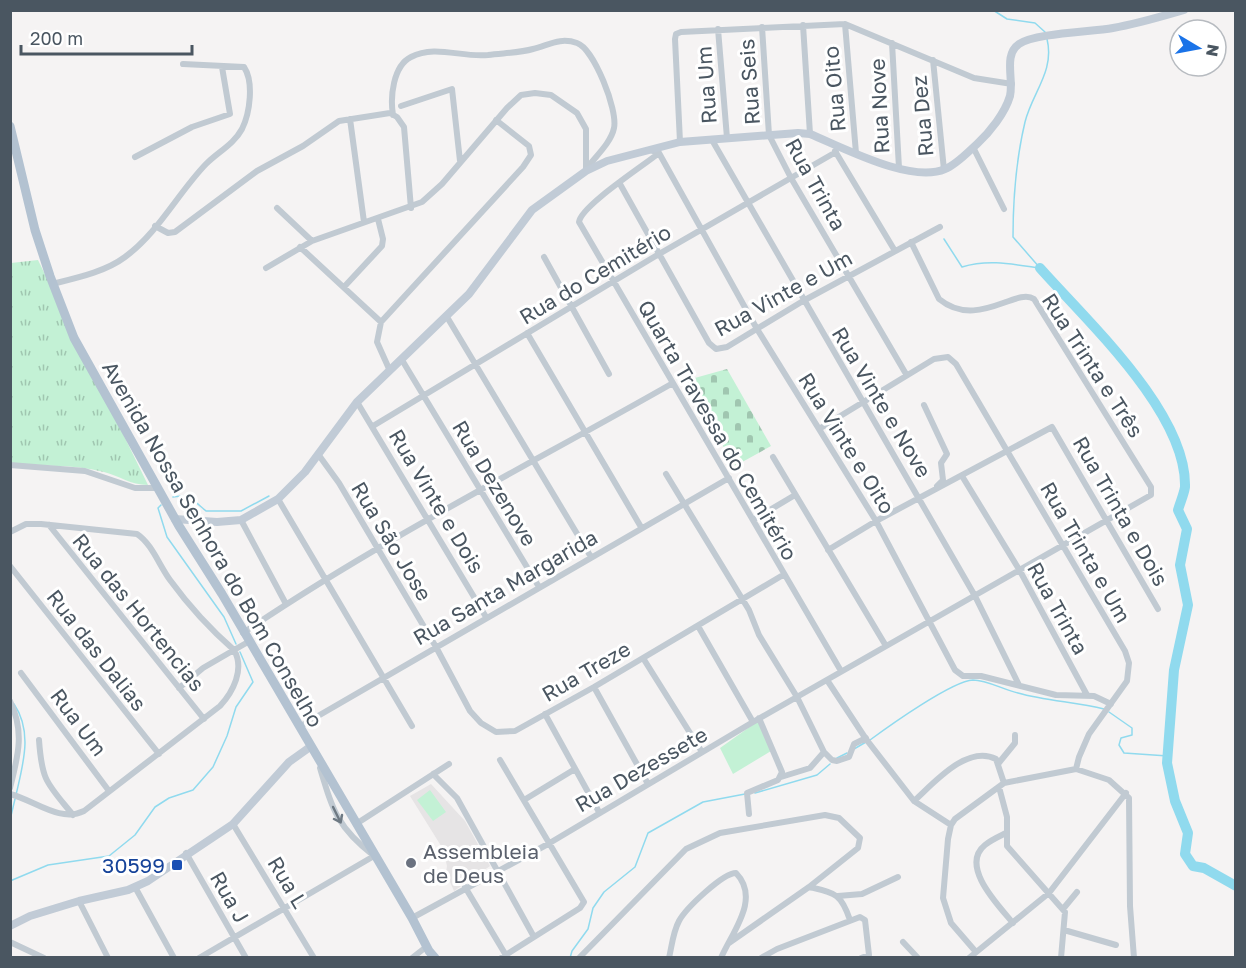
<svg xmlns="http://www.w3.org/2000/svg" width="1246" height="968" viewBox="0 0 1246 968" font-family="'Golos Text',sans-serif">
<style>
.education{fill:#e6e4e5}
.grass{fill:url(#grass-tufts)}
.cemetery{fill:url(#cemetery-stones)}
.park{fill:#c3f1d5}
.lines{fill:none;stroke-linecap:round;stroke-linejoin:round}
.stream{stroke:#90daee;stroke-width:1.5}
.river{stroke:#90daee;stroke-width:10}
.street{stroke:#c1cad2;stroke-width:6}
.secondary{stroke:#c1cbd6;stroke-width:8}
.primary{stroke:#b3c2d1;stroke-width:9}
.oneway{stroke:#6e7983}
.worship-dot{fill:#6b7280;stroke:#fff;stroke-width:2}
.transit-dot{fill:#1a4fb4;stroke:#fff;stroke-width:2}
.labels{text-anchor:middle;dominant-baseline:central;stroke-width:6;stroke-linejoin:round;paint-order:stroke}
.street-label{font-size:21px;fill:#4a5661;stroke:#fff}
.worship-label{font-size:21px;fill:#5b616d;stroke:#fff;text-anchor:start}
.transit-label{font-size:21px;fill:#164399;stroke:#fff;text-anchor:end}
</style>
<defs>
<pattern id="grass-tufts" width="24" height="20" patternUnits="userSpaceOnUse" patternTransform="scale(1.5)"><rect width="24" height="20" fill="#c3f1d5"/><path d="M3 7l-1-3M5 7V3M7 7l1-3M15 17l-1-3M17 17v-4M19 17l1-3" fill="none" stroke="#a0c6b0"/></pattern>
<pattern id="cemetery-stones" width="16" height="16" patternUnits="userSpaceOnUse" patternTransform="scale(1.5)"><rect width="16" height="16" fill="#c3f1d5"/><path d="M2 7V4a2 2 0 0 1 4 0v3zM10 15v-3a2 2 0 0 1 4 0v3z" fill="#a0c6b0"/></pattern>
</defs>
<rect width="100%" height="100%" fill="#f5f3f3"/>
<!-- education -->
<path class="education" d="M431,784L465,821L490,866L454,891L446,873L447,866L443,849L410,796Z"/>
<!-- grass -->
<path class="grass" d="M38,260L148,485C130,485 120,476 104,472C74,464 41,466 11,465V263Z"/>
<!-- cemetery -->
<path class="cemetery" d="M727,369L771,446L735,466L684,381Z"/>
<!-- park -->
<path class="park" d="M758,721L771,751L733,774L720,748Z
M430,790L446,812L433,821L417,800Z"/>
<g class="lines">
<!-- stream -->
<path class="stream" d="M993,10L1007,19L1035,23L1045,32
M944,239L962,267C988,259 1012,264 1039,268
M1040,268L1013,237C1013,199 1016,160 1025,122C1032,93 1055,71 1047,39
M173,497C190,494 194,501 206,511H241L269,496
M161,505L158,508L167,537L224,617L236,644
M14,704C33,732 23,764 16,795
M1109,712L1132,728V735L1121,738L1119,745L1124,753L1168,756
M870,740C889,726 952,681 973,680C987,680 1004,690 1018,693C1046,701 1076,702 1104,709
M854,749L866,742
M837,758L847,753
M755,793L817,775L830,764
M10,820L15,799
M10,881L48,865L109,856L135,835L155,807L169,798L193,790L213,767L227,736L236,707L253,682L240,652
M570,958L572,951L588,929L593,908L604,892L635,867L648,833L703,802L745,794"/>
<!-- river -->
<path class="river" d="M1040,268C1087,321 1187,413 1185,487C1184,494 1180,503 1178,510L1187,529L1180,565L1188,605L1174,670L1167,763L1175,801L1188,833L1185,854L1193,866L1204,868L1236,886"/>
<!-- street -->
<path class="street" d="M845,24L856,153
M803,25L810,134
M762,27L769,135L791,178L906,374
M718,29L727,138
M892,43L899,168
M933,60L944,170
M401,106L452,89L460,161
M393,115C390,97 393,66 411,57C435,44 462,58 488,55C502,53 519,53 533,49C549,45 560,37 577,43C594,49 618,110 614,128C611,143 595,157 586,169
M350,119L364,222
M712,140L975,596L1019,685
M680,142L675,39L676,34L681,32L845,24L974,78L1012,84
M973,147L1004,209
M650,150L659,153L757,329L876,521L955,670L963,676H981L1056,695L1094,696L1111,704
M835,151L895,251
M659,153C643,166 581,206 579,222L841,671
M135,157L192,127L230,114L222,67
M620,184L709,343L716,349L727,347L803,301L940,227
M277,208L312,241
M155,226L168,233L175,232L257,171L303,146L339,121L390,113L397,117L404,127L411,208
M300,247L381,322
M544,257L609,374
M266,268L312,241L422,202L442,184L507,108L521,95L535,93L551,95L577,113L586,129V171
M52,284C76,278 105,272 125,257C158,233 178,193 206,164C218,152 234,144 242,129C250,113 254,82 244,67L183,64
M344,287L382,246L383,239L378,219
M447,317L591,557
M527,333L641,527
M402,360L539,587
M390,371L377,342L381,322L523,167L531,155L529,146L496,120
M357,402L486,617
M924,405L947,454L941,463L943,480L937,486
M373,426L659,254L836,152
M819,429L934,359L948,357L956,364L1125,651L1129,663L1127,681L1089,734L1079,757L1076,769
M318,454L339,483L436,647L470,711L481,723L496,732L515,731L594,687L783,575
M773,457L886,646
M10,465L85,471L135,488H158
M666,474L749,610L759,635L797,697L824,752L810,768L781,777
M962,476L1020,571L1087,695
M278,499L412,726
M241,520L286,604
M753,520L795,495
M49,525L204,719
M10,532L26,524H41L137,534C152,544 159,565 170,580C189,606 210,629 234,650L248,642
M828,550L876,521L1052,427L1158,609
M10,566L159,754
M698,626L753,722
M243,633C380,540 529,465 673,383
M643,658L702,752
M21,673L109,791
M827,680L866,739L914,801L951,825
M594,687L648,784
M10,701C25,732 18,756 10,788
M545,714L599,812
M299,727L729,478
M39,740C42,782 47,783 73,815
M824,752L832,760L837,761L849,757L854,744L866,738
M500,760L584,902L580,908L501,958
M998,764L1015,743V735
M433,774L457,798L534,937
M999,787L1007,817V846L1065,912L1061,958
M10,794C34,800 60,823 84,811L220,706C233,692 245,669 234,650L203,668L179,688
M524,800L575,769
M914,801C933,784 967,744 996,759L1004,783
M749,814L747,793L778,780L782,772L759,718
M233,824L314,958
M356,824L449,764
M1006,833C1000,836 991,840 985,845C959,866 999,906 1013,923
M186,853L246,958
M135,887L174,958
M465,887L507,957
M809,887C835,893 841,893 850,920
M838,896L862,894L898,877
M79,901L108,958
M1063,909L1077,892
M412,918L548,844L753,722L1151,495V487L1034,299C1016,287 977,330 939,299L911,242
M1064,930L1116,945
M10,942L44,958
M903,942L918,958
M976,952L951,923L943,898L948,839L951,825L955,819L1004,783L1076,769L1109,780L1129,798L1130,906L1134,958
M199,958L374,856C337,827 333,811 320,768
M412,958L426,947
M579,958L686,849L720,833L825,815L839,818L860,838L858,848L809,887L729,943
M669,958C672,945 673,932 679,921C686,908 723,873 736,873C761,899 732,932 721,958
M761,958L777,949L860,917L865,920L869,955L861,958
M969,958L1049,893L1126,793"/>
<!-- secondary -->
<path class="secondary" d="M175,519L217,522L241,520L278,499L305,472L357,402L469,294L532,210L586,171L607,161L680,142L798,133L810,134C842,147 911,184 945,169C956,165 968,152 977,144C990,132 1005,113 1010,96C1014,79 1003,55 1019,44C1035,33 1091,32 1113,28C1137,24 1160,17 1184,10
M10,926L30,916L79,901L128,890L148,881L233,824L289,762L310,747"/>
<!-- primary -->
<path class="primary" d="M10,126L35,230L50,276L74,338L179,526L222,594L412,918L429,951L435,958"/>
</g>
<!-- one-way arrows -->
<defs><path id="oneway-shaft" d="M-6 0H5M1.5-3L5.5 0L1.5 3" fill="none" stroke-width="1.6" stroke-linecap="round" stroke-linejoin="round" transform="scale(1.5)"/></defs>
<use class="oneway" href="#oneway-shaft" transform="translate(337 815) rotate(64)"/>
<!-- markers -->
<circle class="worship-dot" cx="411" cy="863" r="6"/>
<rect class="transit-dot" x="171" y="859" width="12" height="12" rx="3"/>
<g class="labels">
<!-- street labels -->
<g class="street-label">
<text transform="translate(749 82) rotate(-94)">Rua Seis</text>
<text transform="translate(706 85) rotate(-94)">Rua Um</text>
<text transform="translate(834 89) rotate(-95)">Rua Oito</text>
<text transform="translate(879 106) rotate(-93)">Rua Nove</text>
<text transform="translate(922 116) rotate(-95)">Rua Dez</text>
<text transform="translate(816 184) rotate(61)">Rua Trinta</text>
<text transform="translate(595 274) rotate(-31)">Rua do Cemitério</text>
<text transform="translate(783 293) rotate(-29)">Rua Vinte e Um</text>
<text transform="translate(1093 365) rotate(57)">Rua Trinta e Três</text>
<text transform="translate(882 402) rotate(59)">Rua Vinte e Nove</text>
<text transform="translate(718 430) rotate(60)">Quarta Travessa do Cemitério</text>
<text transform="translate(847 443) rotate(58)">Rua Vinte e Oito</text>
<text transform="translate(495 483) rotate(59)">Rua Dezenove</text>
<text transform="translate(437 501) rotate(59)">Rua Vinte e Dois</text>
<text transform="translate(1121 511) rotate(60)">Rua Trinta e Dois</text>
<text transform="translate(392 541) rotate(59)">Rua São Jose</text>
<text transform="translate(213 544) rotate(60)">Avenida Nossa Senhora do Bom Conselho</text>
<text transform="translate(1086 552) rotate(60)">Rua Trinta e Um</text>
<text transform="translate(505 587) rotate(-30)">Rua Santa Margarida</text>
<text transform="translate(1058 608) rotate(61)">Rua Trinta</text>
<text transform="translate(139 612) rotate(51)">Rua das Hortencias</text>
<text transform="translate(97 650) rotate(52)">Rua das Dalias</text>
<text transform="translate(586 671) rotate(-30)">Rua Treze</text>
<text transform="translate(79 722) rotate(53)">Rua Um</text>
<text transform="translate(641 769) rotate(-30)">Rua Dezessete</text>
<text transform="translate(288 882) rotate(59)">Rua L</text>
<text transform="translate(230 897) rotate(60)">Rua J</text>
</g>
<!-- worship labels -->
<g class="worship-label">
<text x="423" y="851">Assembleia<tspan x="423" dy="24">de Deus</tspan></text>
</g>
<!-- transit labels -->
<g class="transit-label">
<text x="165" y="865">30599</text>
</g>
</g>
<!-- border -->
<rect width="1246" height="968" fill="none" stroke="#4a5661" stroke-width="24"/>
<!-- north arrow -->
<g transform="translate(1198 48) rotate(100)"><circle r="28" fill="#ffffff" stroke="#b7bbc0" stroke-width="1.5"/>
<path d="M0-4.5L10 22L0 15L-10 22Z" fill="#1a73e8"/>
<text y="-9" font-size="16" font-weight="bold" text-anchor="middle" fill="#4a5661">N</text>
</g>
<!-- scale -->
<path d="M21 45v9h171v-9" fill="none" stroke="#4a5661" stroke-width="3"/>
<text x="30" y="45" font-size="18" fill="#4a5661" stroke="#ffffff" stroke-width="4.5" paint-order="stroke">200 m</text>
</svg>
